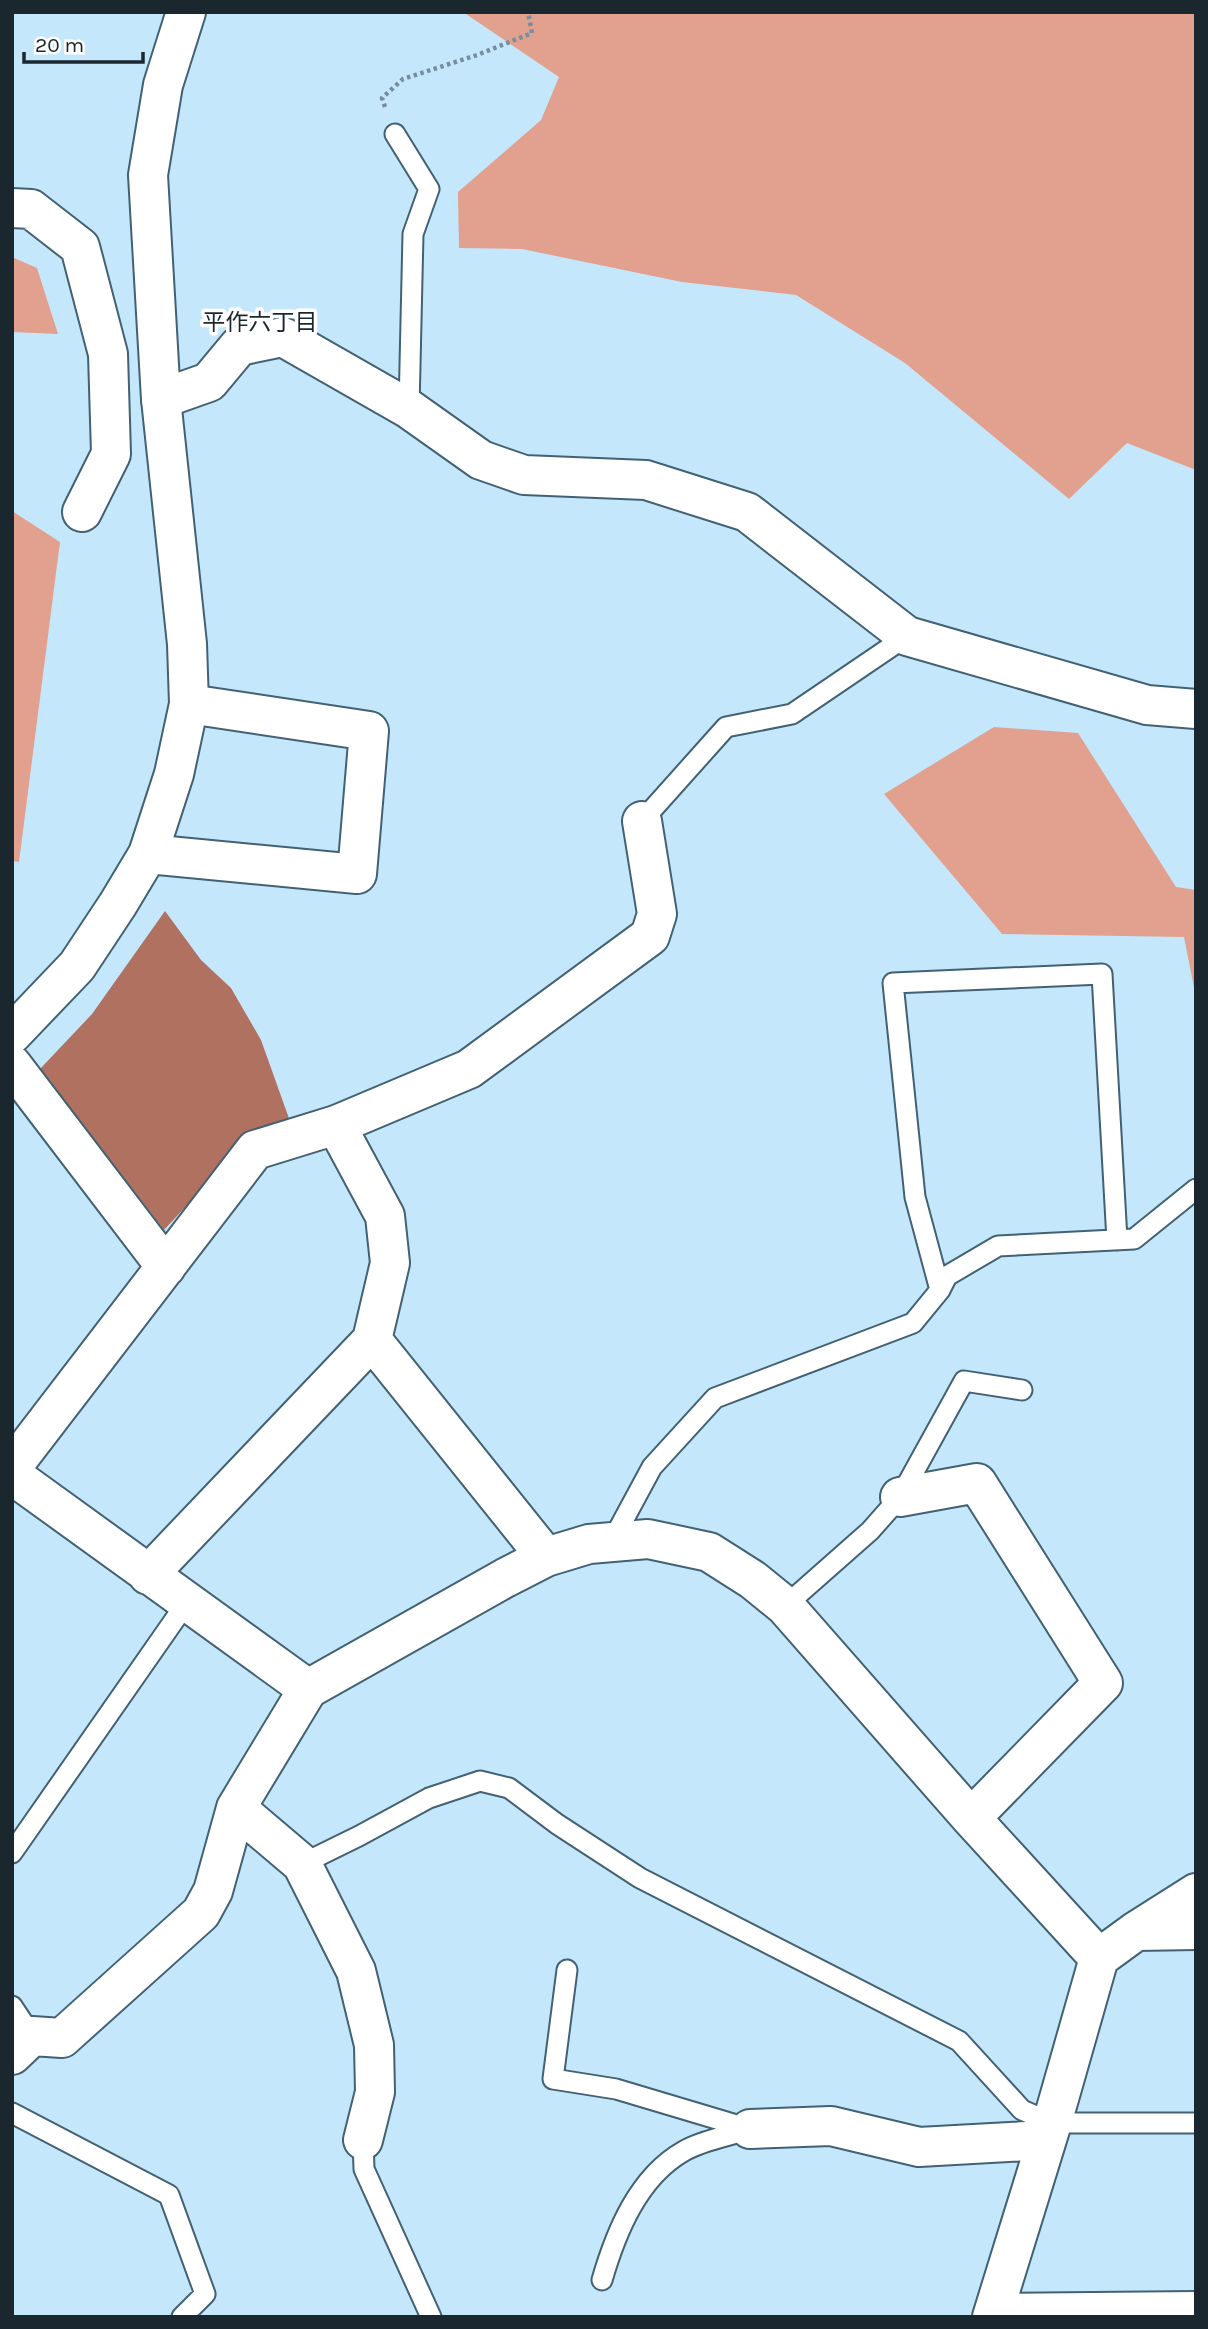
<svg xmlns="http://www.w3.org/2000/svg" width="1208" height="2329" viewBox="0 0 1208 2329" font-family="Karla,'Noto Sans JP',sans-serif">
<style>
.forest{fill:#e2a08e}
.water{fill:#b07160}
.lines{fill:none;stroke-linecap:round;stroke-linejoin:round}
.service-casing{stroke:#426172;stroke-width:23}
.minor-casing{stroke:#426172;stroke-width:42}
.tertiary-casing{stroke:#426172;stroke-width:42}
.path{stroke:#768e9d;stroke-width:4.5;stroke-dasharray:3.5 3.5;stroke-linecap:butt}
.service{stroke:#fff;stroke-width:19}
.minor{stroke:#fff;stroke-width:38}
.tertiary{stroke:#fff;stroke-width:38}
.labels{text-anchor:middle;dominant-baseline:central;stroke-width:7;stroke-linejoin:round;paint-order:stroke}
.neighbourhood-label{font-size:23px;fill:#1a272e;stroke:#fff}
</style>
<rect width="100%" height="100%" fill="#c5e7fc"/>
<!-- forest -->
<path class="forest" d="M463,12H1196V470L1127,443L1069,499L905,363L796,295L682,282L522,249L459,248L458,192L541,120L559,77Z
M12,257L37,268L58,334L12,332Z
M12,511L60,542L19,862L12,861Z
M994,727L1078,733L1176,887L1196,890V998L1184,937L1002,934L884,794Z"/>
<!-- water -->
<path class="water" d="M165,911L201,960L231,988L261,1040L291,1124L249,1138L164,1230L40,1069L92,1014Z"/>
<g class="lines">
<!-- service casing -->
<g class="service-casing">
<path id="service" d="M395,134L429,189L413,234L409,409
M642,821L726,727L792,714L907,636
M940,1290L915,1197L893,983L1102,974L1117,1240
M611,1543L652,1467L715,1398L913,1323L940,1290L947,1276L998,1246L1134,1239L1196,1189
M785,1606L870,1531L900,1497L964,1381L1022,1390
M12,1853L187,1602
M302,1864L359,1836L429,1798L480,1781L509,1788L557,1824L640,1878L959,2041L1022,2110L1052,2123H1196
M567,1970L553,2079L616,2089L750,2129C729,2136 703,2140 684,2151C638,2177 616,2232 602,2280
M12,2006L32,2036
M12,2113L169,2195L205,2294L182,2317
M363,2140L364,2169L431,2317"/>
</g>
<!-- minor casing -->
<g class="minor-casing">
<path id="minor" d="M12,208L31,209L80,247L108,354L111,454L82,512
M161,399L209,382L239,346L283,337L409,409L481,460L524,475L646,480L747,512L907,636L1147,705L1196,709
M148,854L357,874L369,731L189,704
M12,1065L166,1267
M336,1125L385,1216L390,1263L372,1340L546,1557
M12,1467L255,1150L336,1125L469,1069L650,936L657,914L642,821
M12,1475L308,1689
M900,1497L977,1483L1103,1683L971,1818
M148,1575L372,1340
M236,1808L302,1864L356,1971L374,2045L375,2092L363,2140
M1136,1931L1196,1893
M12,2055L32,2036L62,2038L201,1913L213,1891L236,1808L308,1689L505,1578L546,1557L589,1544L648,1539L709,1552L753,1580L785,1606L971,1818L1099,1958
M750,2129L831,2126L919,2147L1046,2140
M994,2313L1196,2311
M992,2317L1052,2123L1099,1958L1136,1931L1196,1930"/>
</g>
<!-- tertiary casing -->
<g class="tertiary-casing">
<path id="tertiary" d="M12,1034L77,966L118,904L148,854L174,774L189,704L187,644L161,399L148,175L163,85L186,12"/>
</g>
<!-- path -->
<path class="path" d="M385,107L382,98L403,79L477,55L532,33L528,12"/>
<!-- service -->
<use href="#service" class="service"/>
<!-- minor -->
<use href="#minor" class="minor"/>
<!-- tertiary -->
<use href="#tertiary" class="tertiary"/>
</g>
<g class="labels">
<!-- neighbourhood labels -->
<g class="neighbourhood-label">
<text x="260" y="322">平作六丁目</text>
</g>
</g>
<!-- border -->
<rect width="1208" height="2329" fill="none" stroke="#1a272e" stroke-width="28"/>
<!-- scale -->
<path d="M24 52v10h119v-10" fill="none" stroke="#1a272e" stroke-width="3.5"/>
<text x="35" y="52" font-size="21" fill="#1a272e" stroke="#ffffff" stroke-width="5" paint-order="stroke">20 m</text>
</svg>
